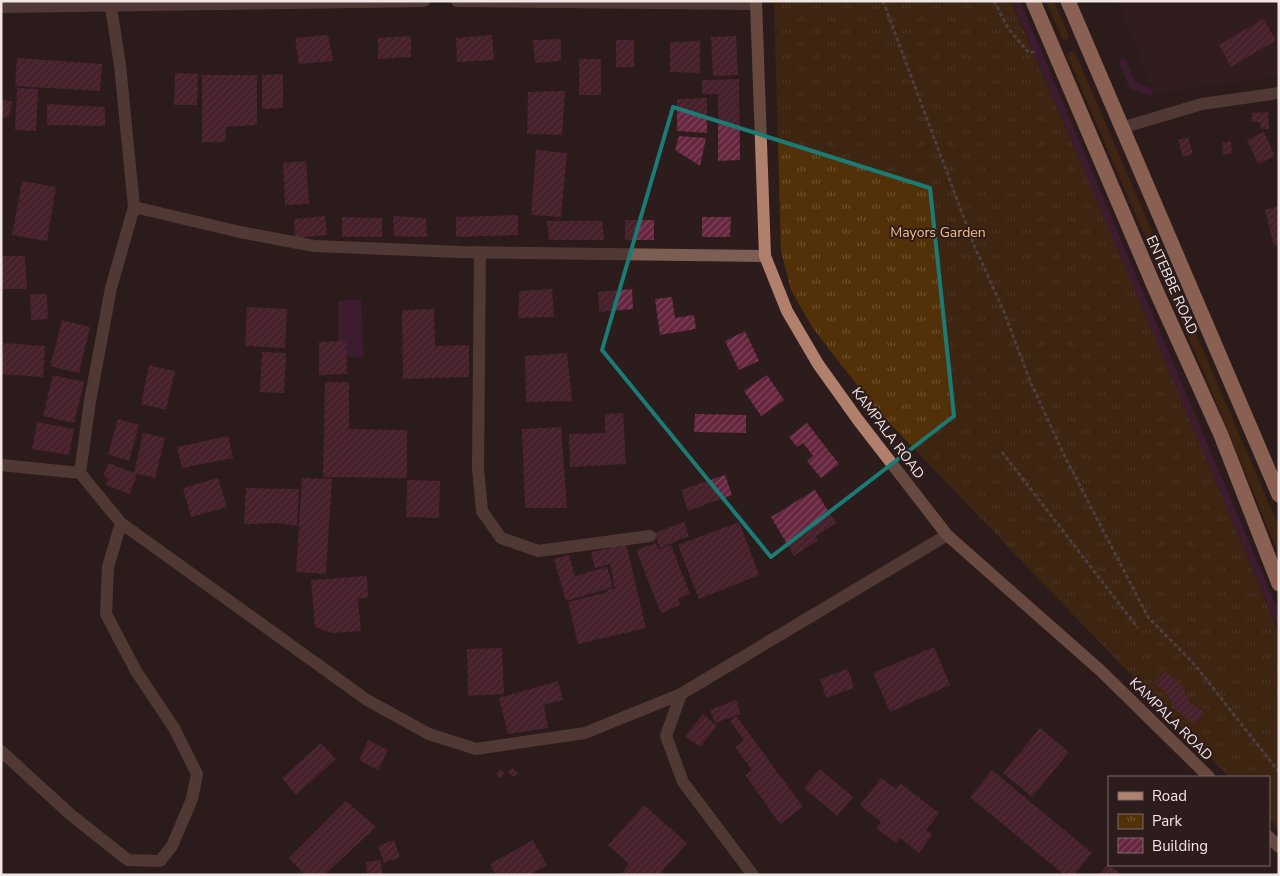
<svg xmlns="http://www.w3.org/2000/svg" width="1280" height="876" viewBox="0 0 1280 876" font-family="'Nunito Sans',sans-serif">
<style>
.built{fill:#382020}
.green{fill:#533108}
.park{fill:url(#park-tufts)}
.water{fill:#531e47}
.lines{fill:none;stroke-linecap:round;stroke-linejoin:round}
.stream{stroke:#531e47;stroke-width:7}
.building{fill:url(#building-hatch)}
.path{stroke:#766867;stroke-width:3;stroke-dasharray:4 2.5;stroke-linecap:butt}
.street{stroke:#7c5e52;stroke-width:12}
.secondary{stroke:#b0806d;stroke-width:12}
.highway{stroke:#fdb395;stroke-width:15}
.marked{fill:none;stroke:#1a7c74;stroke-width:4;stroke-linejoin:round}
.labels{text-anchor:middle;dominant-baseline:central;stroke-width:4;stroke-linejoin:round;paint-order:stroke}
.park-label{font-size:14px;fill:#f8bd83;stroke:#2c1c1b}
.street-label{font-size:14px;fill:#f2e6e5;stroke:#2c1c1b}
</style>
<defs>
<pattern id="park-tufts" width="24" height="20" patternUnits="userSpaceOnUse" patternTransform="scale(1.25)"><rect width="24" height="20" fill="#533108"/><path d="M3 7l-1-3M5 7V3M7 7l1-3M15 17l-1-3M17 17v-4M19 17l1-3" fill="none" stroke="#6c4f2c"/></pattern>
<pattern id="building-hatch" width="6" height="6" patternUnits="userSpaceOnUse" patternTransform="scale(1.25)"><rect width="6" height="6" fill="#67263f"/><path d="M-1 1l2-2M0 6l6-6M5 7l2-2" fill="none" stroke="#7d465b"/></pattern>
</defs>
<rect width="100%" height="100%" fill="#2c1c1b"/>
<!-- built -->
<path class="built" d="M1118,1H1279V76L1155,93Z"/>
<!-- green -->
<path class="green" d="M1046,1H1054L1069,36L1066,40L1062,39Z
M1071,51L1075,52L1279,527V555L1213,394L1067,55Z"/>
<!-- park -->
<path class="park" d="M774,1H1011L1158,342L1279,633V829L1269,818V777H1229L874,407L812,327L791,290L781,251Z"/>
<!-- water -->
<path class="water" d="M361,299L364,357L338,356V301Z"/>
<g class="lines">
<!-- stream -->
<path class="stream" d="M1016,1L1279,622
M1123,62L1132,85L1150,92"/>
</g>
<!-- building -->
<path class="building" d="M1263,19L1276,40L1231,67L1219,45Z
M328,35L333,61L299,64L295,38Z
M492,35L494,60L457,62L456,38Z
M411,36V57L378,59V38Z
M736,36L738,75L713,76L711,37Z
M561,39V61L535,63L533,40Z
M616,40H634V67H616Z
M700,41V73L670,72V42Z
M17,58L102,64L100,91L15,86Z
M579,59H601V95H579Z
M175,73L198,74L197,105H174Z
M283,74V108L262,109V75Z
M202,75H257V125L226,127L225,142H202Z
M739,79L740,160L718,161V94H702V80Z
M17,88L38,89L36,131L15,130Z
M565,91L562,135L527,134L528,92Z
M707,98V133L677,131V99Z
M1,100L12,101L9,118L1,117Z
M47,104L105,107V126L47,125Z
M1268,112L1269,129H1261L1260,122H1252V113Z
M1264,132L1275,156L1258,164L1247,140Z
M679,136L706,138L700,166L675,150Z
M1188,137L1193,154L1183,157L1178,140Z
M1231,141L1232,153L1223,155L1222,143Z
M536,150L567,153L561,217L531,215Z
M306,161L309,204L285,205L283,163Z
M22,181L56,187L47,241L12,235Z
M1279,206V245L1274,246L1265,210Z
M518,215V235L456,237V217Z
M325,216L327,235L295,238L294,219Z
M393,216L426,218L427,237L394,236Z
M342,217L382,218V237H342Z
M702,217H731L730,237H702Z
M625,220H654V240H625Z
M547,221H602L604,240H549Z
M1,256H25L27,289H1Z
M552,289L554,317L518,318L519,291Z
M632,289L633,309L599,312L598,292Z
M30,294H47L48,319L31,320Z
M672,297L675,318L694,315L696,329L660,335L655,299Z
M247,307L287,309L285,348L245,346Z
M434,309L435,346L469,345V377L403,379L402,310Z
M62,320L90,327L79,373L50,366Z
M745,331L759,361L739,370L725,341Z
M346,341L347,374L319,375V342Z
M3,343L45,346L43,377L1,374Z
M262,352L286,353L284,393L260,392Z
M567,353L572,401L526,402L525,356Z
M149,365L175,371L166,410L141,404Z
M53,375L84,382L74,423L43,416Z
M767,375L784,400L761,416L744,391Z
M325,382H349V429L407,430V478L323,477Z
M623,413L626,464L570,467L569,434L605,433V414Z
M695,414L746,415V433L694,432Z
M118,419L139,425L129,461L108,454Z
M37,422L74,429L69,455L32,449Z
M807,423L839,464L821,478L807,461L813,456L803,443L797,447L789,437Z
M561,427L567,508H525L522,429Z
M143,433L165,438L155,478L134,473Z
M228,436L233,458L182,468L177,447Z
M108,463L137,474L130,494L106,485L108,478L103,477Z
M725,475L732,495L688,511L681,490Z
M218,478L227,507L191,517L183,488Z
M302,478L332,479L326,574L296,572Z
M407,480L440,481L439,518L406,517Z
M246,488L299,489L297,526L277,523L244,524Z
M815,490L836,523L816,536L818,540L794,556L771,517Z
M684,522L689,536L660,548L654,533Z
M739,522L759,575L699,599L678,545Z
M656,543L659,549L671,545L690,594L678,599L680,605L661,613L636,550Z
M626,544L646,628L578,644L568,602L608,592L607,590L615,588L610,564L595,568L591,552Z
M569,555L575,576L607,567L613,587L566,601L554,559Z
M367,576L368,598L358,599L361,631L332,633L315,627L311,580Z
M934,647L950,685L890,712L873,673Z
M502,648L504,694L468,696L467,649Z
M848,669L854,688L826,698L820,679Z
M1165,672L1182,685L1190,703L1206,713L1193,724L1175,709L1165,691L1154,684Z
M558,681L563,700L544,705L548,728L508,734L499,698Z
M736,700L741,714L715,723L710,710Z
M703,714L717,726L700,747L685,736Z
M736,716L803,807L780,824L745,775L752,770L735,747L744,740L730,721Z
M1040,728L1069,752L1032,797L1003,773Z
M368,740L388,750L378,770L359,760Z
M321,743L336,759L296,795L282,778Z
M512,768L518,773L514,777L508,772Z
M500,769L505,773L500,778L496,774Z
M820,769L853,797L837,816L804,788Z
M992,770L1092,853L1074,875H1064L970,797Z
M881,778L896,789L900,783L939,813L926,830L932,835L919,853L900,838L896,843L876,828L881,822L860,805Z
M346,801L376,827L324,875H305L289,858Z
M644,805L687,843L659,875H620L629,864L608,845Z
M394,840L400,857L384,863L378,846Z
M533,840L547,865L529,875H496L490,864Z
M381,860L382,875H367L366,862Z
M1109,863V865L1122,875H1099Z"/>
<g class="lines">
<!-- path -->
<path class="path" d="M883,1L974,245L1004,312L1030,381L1064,455L1148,617L1195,665L1279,772
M994,1L1008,28L1029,53L1036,51
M1002,452L1138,628"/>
<!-- street -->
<path class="street" d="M457,1L756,4
M1,7L424,1
M1121,128L1202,104L1279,93
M134,207L240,232L314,246L460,252L765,256
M480,252L478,468L482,511L501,538L538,551L650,536
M1,465L80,473L121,523L367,700L429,734L476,749L585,733L681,694L947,535
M80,473L90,401L111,288L134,207L120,65L110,1
M681,694L666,736L683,782L753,875
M1,751L71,815L128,860L160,861L172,846L192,799L197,774L174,728L136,671L106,614L108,567L121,523"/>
<!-- secondary -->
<path class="secondary" d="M756,1L765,256L787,311L818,364L858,420L947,535L1101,671L1209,777
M1269,837L1279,847"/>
<!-- highway -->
<path class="highway" d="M1033,1L1154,286L1221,435L1279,584
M1068,1L1279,495"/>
</g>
<!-- marked area -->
<path d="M0 0H1280V876H0ZM673,107L930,188L954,416L771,557L602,350Z" fill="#2c1c1b" fill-opacity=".55" fill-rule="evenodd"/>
<path class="marked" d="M673,107L930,188L954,416L771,557L602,350Z"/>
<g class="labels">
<!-- park labels -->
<g class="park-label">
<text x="938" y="232">Mayors Garden</text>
</g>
<!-- street labels -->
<g class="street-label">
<text transform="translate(1172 285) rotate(66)">ENTEBBE ROAD</text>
<text transform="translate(888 433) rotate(53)">KAMPALA ROAD</text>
<text transform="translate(1171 719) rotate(45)">KAMPALA ROAD</text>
</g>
</g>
<!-- border -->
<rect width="1280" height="876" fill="none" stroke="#f2e6e5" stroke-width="5"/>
<!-- legend -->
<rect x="1108" y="776" width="162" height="90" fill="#2c1c1b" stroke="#7b6d6c"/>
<rect x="1118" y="792" width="25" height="8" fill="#b0806d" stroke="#7b6d6c"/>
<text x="1152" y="801" font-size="15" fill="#f2e6e5">Road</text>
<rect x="1118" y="814" width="25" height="15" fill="url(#park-tufts)" stroke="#7b6d6c"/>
<text x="1152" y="826" font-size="15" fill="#f2e6e5">Park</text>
<rect x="1118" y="838" width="25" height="15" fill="url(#building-hatch)" stroke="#7b6d6c"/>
<text x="1152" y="851" font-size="15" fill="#f2e6e5">Building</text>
</svg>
